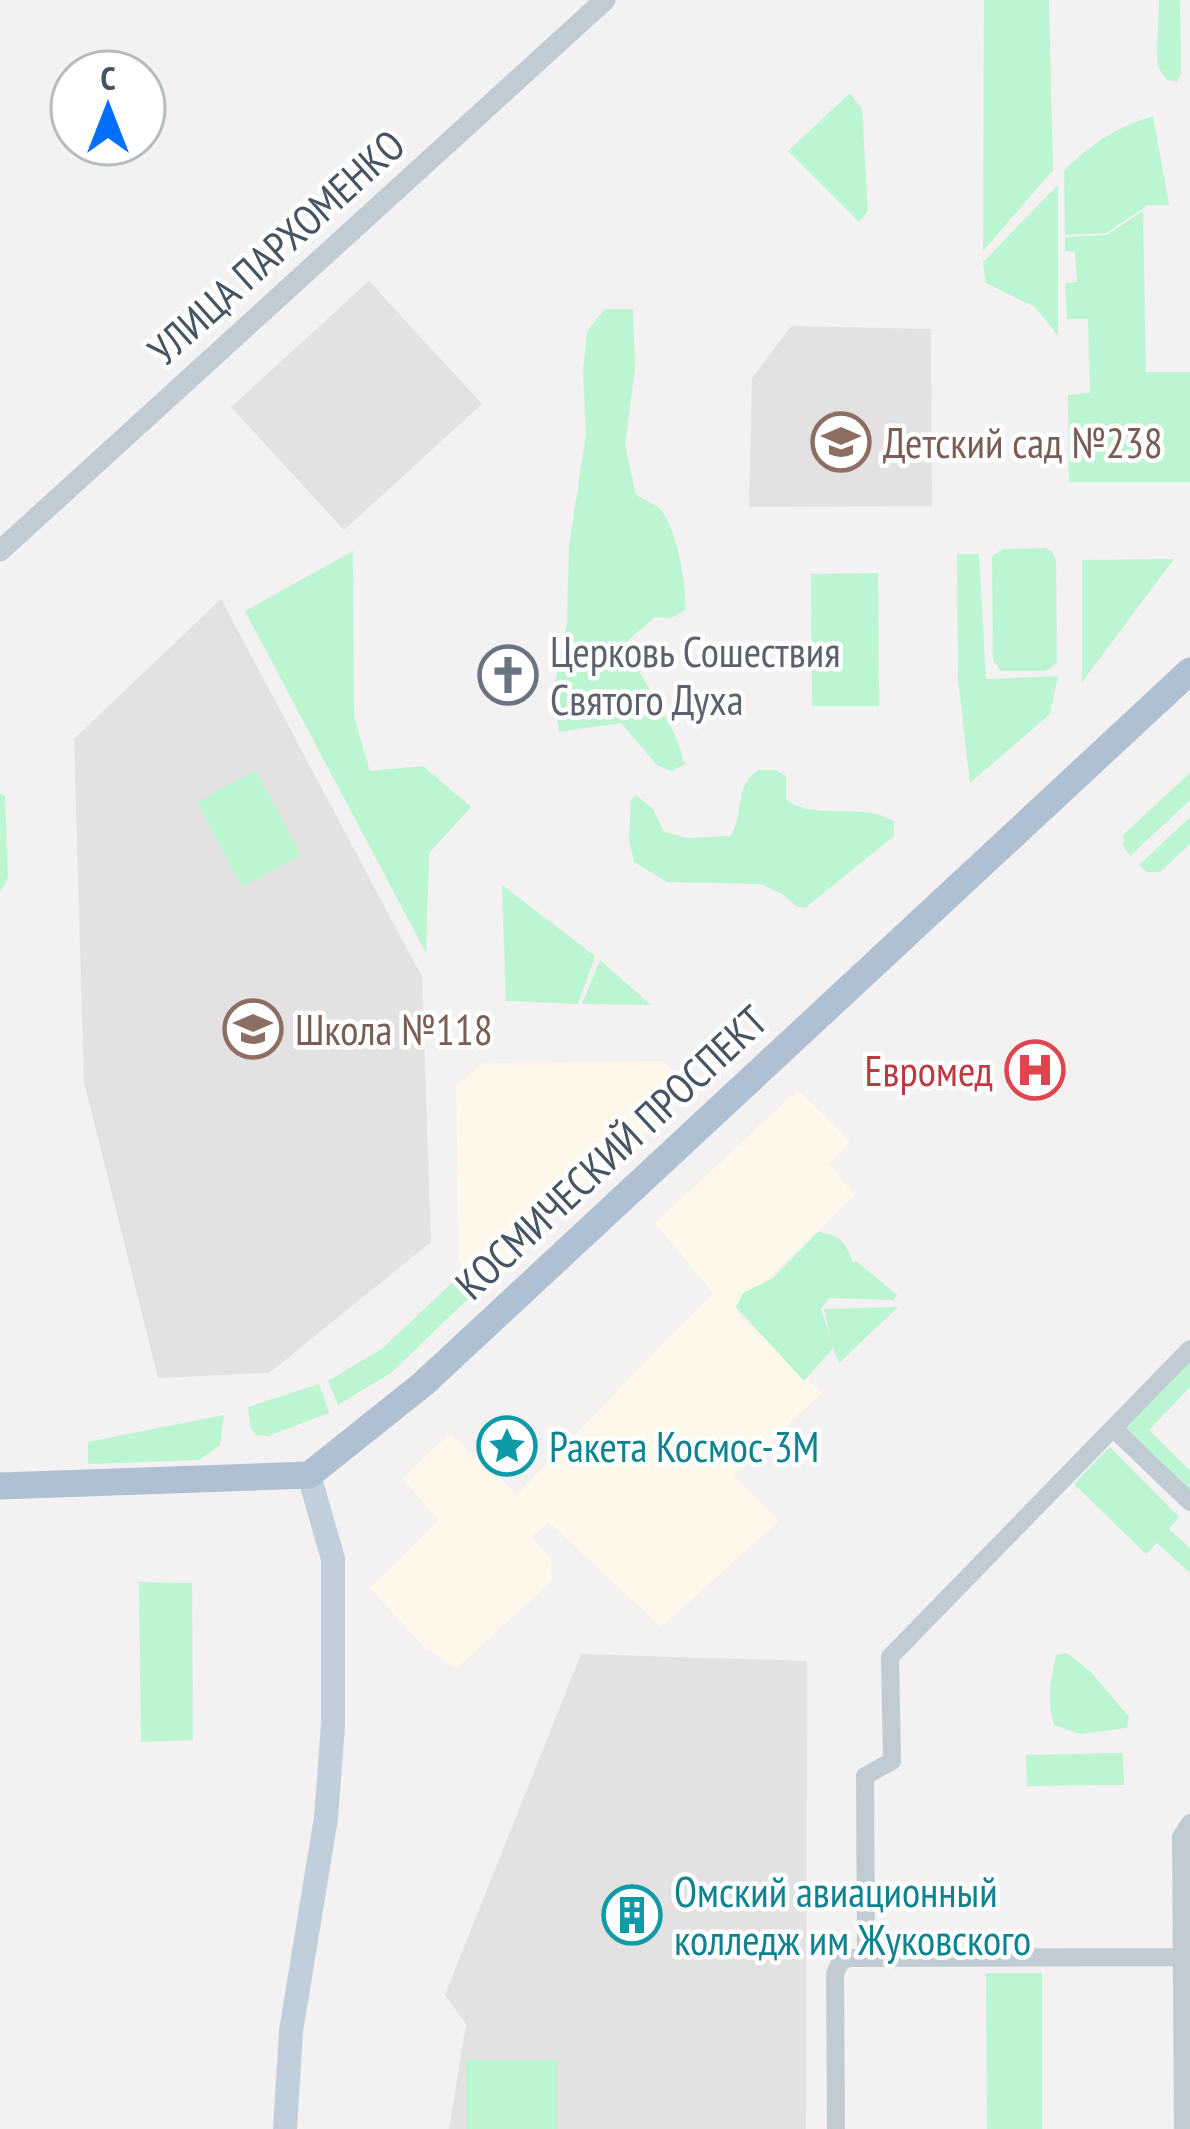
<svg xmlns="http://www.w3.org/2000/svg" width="1190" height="2129" viewBox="0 0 1190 2129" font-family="'PT Sans Narrow',sans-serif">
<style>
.commercial{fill:#fef8ea}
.education{fill:#e4e1e2}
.green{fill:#bbf5d1}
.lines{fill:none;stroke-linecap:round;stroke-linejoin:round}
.minor{stroke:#c0cbd4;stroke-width:18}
.tertiary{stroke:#c0cbd4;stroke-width:21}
.secondary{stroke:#c1cedb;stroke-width:24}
.primary{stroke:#aec0d2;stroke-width:27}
.labels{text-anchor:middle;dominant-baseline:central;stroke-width:9;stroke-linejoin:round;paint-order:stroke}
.street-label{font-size:42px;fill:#465461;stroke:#fff}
.education-label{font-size:42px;fill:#785e54;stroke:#fff;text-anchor:start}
.worship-label{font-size:42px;fill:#5b616d;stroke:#fff;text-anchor:start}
.health-label{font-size:42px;fill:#be3a42;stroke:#fff;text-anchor:end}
.culture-label{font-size:42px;fill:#0d838f;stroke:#fff;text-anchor:start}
</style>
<rect width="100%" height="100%" fill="#f3f1f1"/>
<!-- commercial -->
<path class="commercial" d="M662,1061L693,1088L479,1288L459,1261L456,1086L483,1063Z
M798,1090L850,1141L829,1164L855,1195L735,1311L822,1393L733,1475L779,1521L661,1627L549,1522L531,1538L551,1558L552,1581L457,1668L423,1646L370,1588L439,1520L402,1478L450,1433L517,1494L713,1293L655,1223Z"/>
<!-- education -->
<path class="education" d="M369,281L482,404L344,530L231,407Z
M791,326L931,329L932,506L749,507L752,378Z
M221,599L422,977L431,1242L269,1373L158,1378L84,1082L74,739Z
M581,1654L807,1661L806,2129H449L466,2024L445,1995Z"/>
<!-- green -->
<path class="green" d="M984,0H1049L1053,170L983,251Z
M1159,0H1180L1181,74L1177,82L1167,80L1158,67L1157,53Z
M850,93L862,109L868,211L859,222L788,151Z
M1153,116L1169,205H1148L1106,233L1065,235L1064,171C1091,144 1116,127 1153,116Z
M1058,185V336L1035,307L986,283L983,262Z
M1143,211L1146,372H1190V482H1069L1068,395L1090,393L1088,319H1067L1065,283L1077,282L1075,252L1065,251V237L1107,235Z
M605,309H633L635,368L625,445L636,495C645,500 656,504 662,511C677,532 687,585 685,610L671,618L655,617L626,642C636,671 653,692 667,719C675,733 680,749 685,764L672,771L657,765L621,723L559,732L553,693L567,622L569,547L586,433L583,372L587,331Z
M1044,548L1052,551L1056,559L1057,663L1046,671H1001L993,660L992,556L1003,549Z
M353,551L354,716L370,771L423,766L471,807L429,853L426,953L245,611Z
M957,554H979L986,679L1058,676L1050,714L970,783L958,679Z
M1174,559L1082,682V560Z
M878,573L879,706H812L811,574Z
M256,770L301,855L242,887L197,802Z
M759,770H775L786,776V800C821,822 857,801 894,821V836L805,908L797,907L782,894L761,884L667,882L634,862L629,840L631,800L636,795L653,809L664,832L688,838L730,836C746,812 732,787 759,770Z
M1190,773V800L1130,856L1123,846L1124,834Z
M0,793L5,796L8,878L0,892Z
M1190,817V844L1160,872H1147L1139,865Z
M502,885L595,956L578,1004L506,1001Z
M600,960L651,1005L582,1004Z
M818,1232C840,1234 847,1244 853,1263L856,1261L897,1295L893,1300L829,1298L821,1309L831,1339L824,1309L898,1307L839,1363L833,1348L804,1381L736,1307L743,1293L773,1278Z
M458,1277L475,1292L392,1372L338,1405L328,1381L383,1348Z
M1190,1354V1387L1149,1430L1190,1471V1499L1117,1428Z
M319,1384L329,1413L268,1436L256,1435L250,1426L248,1407Z
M224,1415L220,1445L199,1460L88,1464V1442Z
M1110,1447L1179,1517L1169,1529L1190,1548V1573L1157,1543L1146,1554L1074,1484Z
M139,1582L192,1583L193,1740L141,1742Z
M1067,1653L1091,1672L1129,1717L1127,1728L1080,1734L1054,1725C1046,1698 1051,1682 1056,1655Z
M1123,1753L1124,1785L1027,1786L1026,1755Z
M986,1973H1042V2129H987Z
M466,2060H557V2129H467Z"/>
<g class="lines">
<!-- minor -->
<path class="minor" d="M1113,1428L1190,1502
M866,1958L865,1776L892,1761L890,1657L1190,1349
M836,2129L835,1974L840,1962L849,1958L1182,1957
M1183,2129L1181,1837L1190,1823"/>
<!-- tertiary -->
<path class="tertiary" d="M0,551L605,0"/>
<!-- secondary -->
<path class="secondary" d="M285,2129L291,2031L326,1818L333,1725V1559L309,1475"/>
<!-- primary -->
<path class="primary" d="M0,1486L309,1475L423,1384L1190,671"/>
</g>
<!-- icons -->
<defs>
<g id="school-ring" transform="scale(3)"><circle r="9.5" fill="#fff" stroke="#8d6e63" stroke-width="1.5"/><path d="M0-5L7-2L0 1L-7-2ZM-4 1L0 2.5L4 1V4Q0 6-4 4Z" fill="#8d6e63"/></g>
<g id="church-ring" transform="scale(3)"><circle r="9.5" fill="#fff" stroke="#6b7280" stroke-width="1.5"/><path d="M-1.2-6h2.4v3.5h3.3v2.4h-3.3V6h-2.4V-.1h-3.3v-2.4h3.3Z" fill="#6b7280"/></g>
<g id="hospital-ring" transform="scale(3)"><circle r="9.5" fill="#fff" stroke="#e0444e" stroke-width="1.5"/><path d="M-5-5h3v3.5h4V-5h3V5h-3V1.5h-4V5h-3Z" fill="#e0444e"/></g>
<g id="sight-ring" transform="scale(3)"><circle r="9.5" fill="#fff" stroke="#0f9aa8" stroke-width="1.5"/><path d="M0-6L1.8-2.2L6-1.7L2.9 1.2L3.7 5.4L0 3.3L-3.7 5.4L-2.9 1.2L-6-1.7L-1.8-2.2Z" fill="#0f9aa8"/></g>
<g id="building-ring" transform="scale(3)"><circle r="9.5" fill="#fff" stroke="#0f9aa8" stroke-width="1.5"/><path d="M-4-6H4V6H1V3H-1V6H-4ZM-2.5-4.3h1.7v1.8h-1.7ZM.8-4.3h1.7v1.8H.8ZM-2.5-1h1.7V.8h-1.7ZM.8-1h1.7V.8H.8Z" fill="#0f9aa8"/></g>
</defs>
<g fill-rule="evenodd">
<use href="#school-ring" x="841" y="442"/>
<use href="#church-ring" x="508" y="675"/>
<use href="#school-ring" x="253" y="1029"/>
<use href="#hospital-ring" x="1035" y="1070"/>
<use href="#sight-ring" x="507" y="1446"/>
<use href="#building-ring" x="632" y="1915"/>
</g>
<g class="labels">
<!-- street labels -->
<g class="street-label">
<text transform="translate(276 247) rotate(-42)">УЛИЦА ПАРХОМЕНКО</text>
<text transform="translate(611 1152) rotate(-43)">КОСМИЧЕСКИЙ ПРОСПЕКТ</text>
</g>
<!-- education labels -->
<g class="education-label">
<text x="883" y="442">Детский сад №238</text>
<text x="295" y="1029">Школа №118</text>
</g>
<!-- worship labels -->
<g class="worship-label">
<text x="550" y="651">Церковь Сошествия<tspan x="550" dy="48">Святого Духа</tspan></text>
</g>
<!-- health labels -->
<g class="health-label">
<text x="993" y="1070">Евромед</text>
</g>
<!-- culture labels -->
<g class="culture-label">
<text x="549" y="1446">Ракета Космос-3М</text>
<text x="674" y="1891">Омский авиационный<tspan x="674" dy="48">колледж им Жуковского</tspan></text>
</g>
</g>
<!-- north arrow -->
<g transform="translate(108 108)"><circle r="57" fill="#ffffff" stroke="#b5bbc0" stroke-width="3"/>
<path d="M0-9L21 45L0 30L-21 45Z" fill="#046ffa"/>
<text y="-18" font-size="33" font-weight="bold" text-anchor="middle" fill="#465461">С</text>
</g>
</svg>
